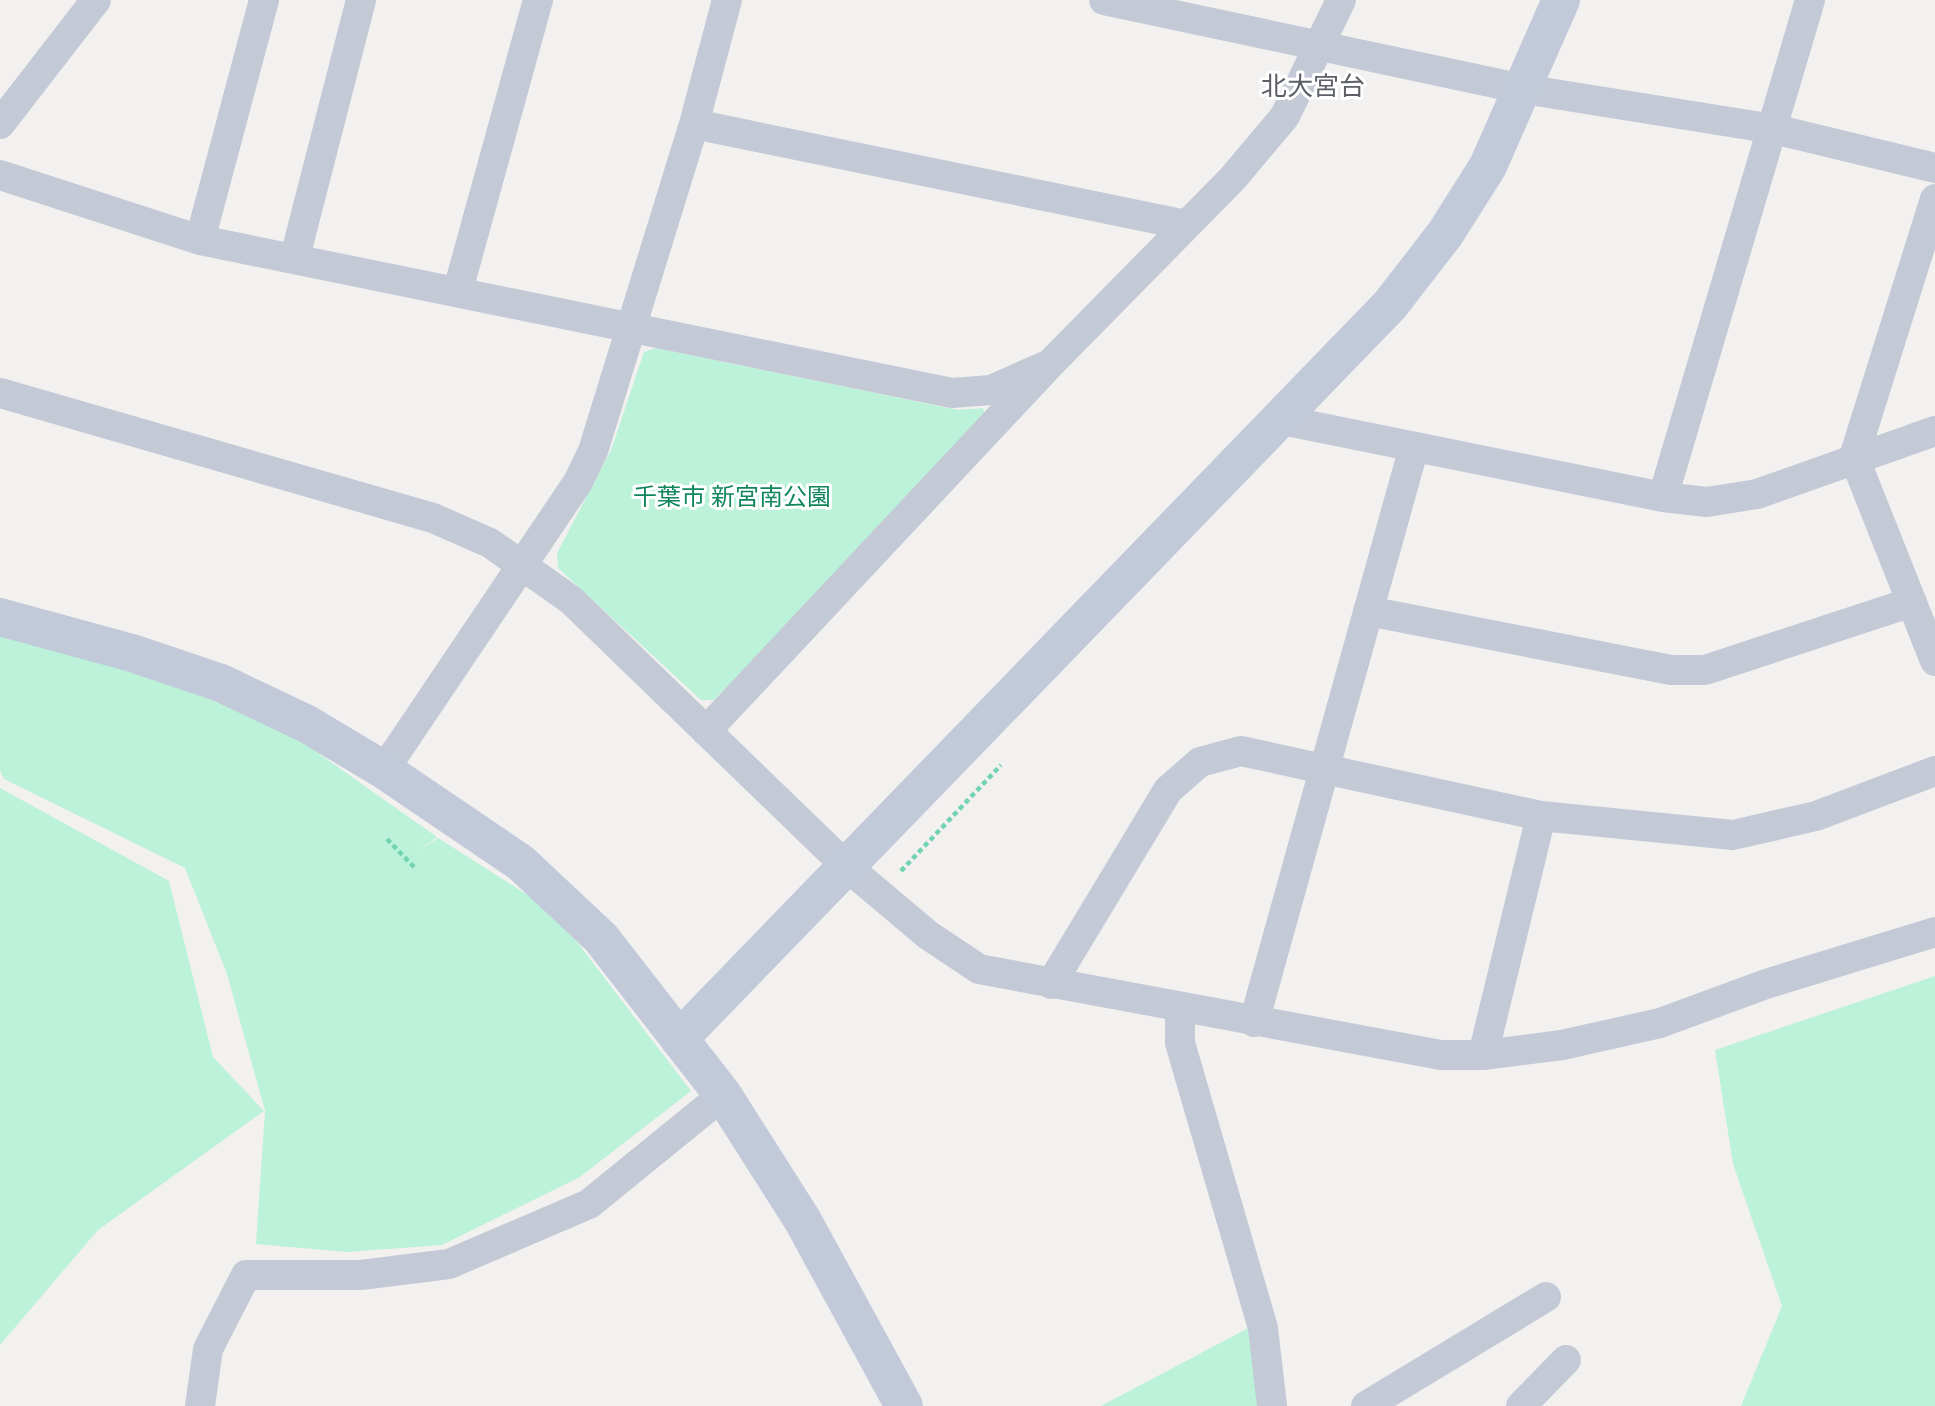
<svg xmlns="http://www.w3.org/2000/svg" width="1935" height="1406" viewBox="0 0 1935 1406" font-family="'Space Grotesk','Noto Sans JP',sans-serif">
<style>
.green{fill:#bcf2d9}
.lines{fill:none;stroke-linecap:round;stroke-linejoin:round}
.path{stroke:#72d3b1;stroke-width:4.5;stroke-dasharray:5 3.5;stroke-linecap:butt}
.street{stroke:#c3cad6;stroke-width:30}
.secondary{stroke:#c2cada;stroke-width:38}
.labels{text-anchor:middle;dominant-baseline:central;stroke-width:6;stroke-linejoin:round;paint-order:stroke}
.park-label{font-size:24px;fill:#11865d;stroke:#fff}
.neighbourhood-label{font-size:26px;fill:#5c5f66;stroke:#fff}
</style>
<rect width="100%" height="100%" fill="#f3f0f0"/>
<!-- green -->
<path class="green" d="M656,348L958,410L983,408L986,421L714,700H701L558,568L557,553L611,450L644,352Z
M0,631L124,663L291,734L437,837L417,851L438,838L537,901L574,938L691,1091L580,1177L442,1245L348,1252L256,1244L265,1111L227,974L185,868L4,779L0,771Z
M0,788L169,881L213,1057L264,1111L98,1230L0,1345Z
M1935,976V1406H1741L1782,1306L1733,1164L1715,1050Z
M1252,1326L1263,1406H1101Z"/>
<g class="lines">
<!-- path -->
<path class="path" d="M387,839L414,867
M901,871L1001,765"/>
<!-- street -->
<path class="street" d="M1104,0L1523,89L1774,129L1935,168
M0,124L96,0
M694,124L1186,225
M0,175L200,240L952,393L991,390L1050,364
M1935,199L1854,457L1935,661
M200,240L264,0
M295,257L361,0
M458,290L538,0
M0,393L433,518L490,543L571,600L846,866L928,935L979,969L1441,1055H1483L1562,1045L1660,1023L1766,984L1935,932
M1277,419L1663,497L1707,502L1757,494L1935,431
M1663,497L1810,0
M1368,611L1671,670H1705L1912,602
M706,731L1050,364L1233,178L1285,116L1341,0
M384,770L578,482L593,451L694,124L727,0
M1051,984L1168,790L1200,762L1241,751L1541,816L1733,835L1816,816L1935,771
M1180,1008V1043L1263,1328L1272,1406
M1254,1022L1414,447
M1483,1055L1541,816
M200,1406L208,1349L246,1275H361L449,1264L589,1204L723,1095
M1366,1406L1546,1297
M1521,1406L1566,1360"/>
<!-- secondary -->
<path class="secondary" d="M0,617L132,653L221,683L307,724L384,770L521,863L601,938L723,1095L803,1221L904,1406
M679,1039L1390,305L1445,234L1488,166L1561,0"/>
</g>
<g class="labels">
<!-- park labels -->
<g class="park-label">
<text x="732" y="496">千葉市 新宮南公園</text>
</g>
<!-- neighbourhood labels -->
<g class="neighbourhood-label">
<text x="1313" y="86">北大宮台</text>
</g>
</g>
</svg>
